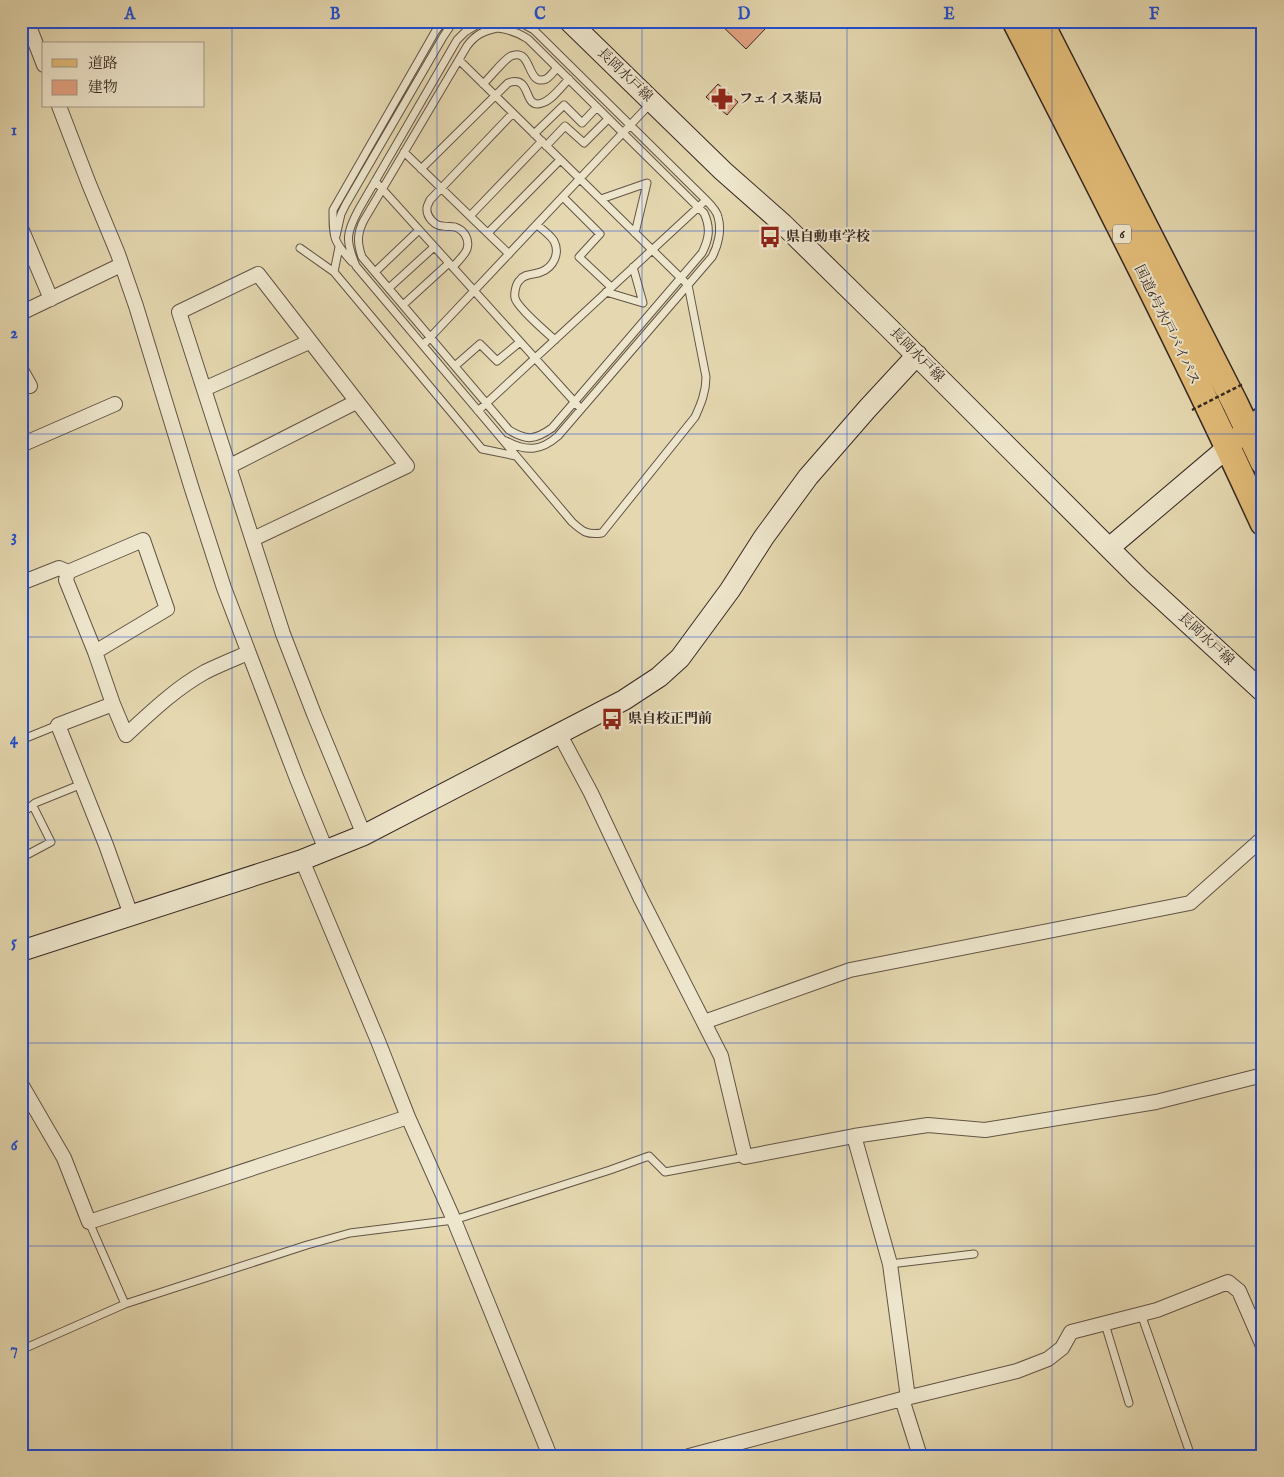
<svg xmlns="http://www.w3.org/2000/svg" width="1284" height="1477" viewBox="0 0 1284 1477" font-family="'IM FELL English','Noto Serif JP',serif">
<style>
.building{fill:#e4a382;stroke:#362822}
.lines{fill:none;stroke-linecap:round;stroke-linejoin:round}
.lane-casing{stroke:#625446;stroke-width:9}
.street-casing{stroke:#625446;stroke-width:16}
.secondary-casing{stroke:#362822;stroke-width:22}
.primary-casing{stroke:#362822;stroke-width:24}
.highway-casing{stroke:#362822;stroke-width:28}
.lane{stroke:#eee6cc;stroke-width:7}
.street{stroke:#eee6cc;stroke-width:14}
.secondary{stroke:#eee6cc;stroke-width:20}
.primary{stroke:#e2bc78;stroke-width:21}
.highway{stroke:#e2bc78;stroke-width:25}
.path-bridge{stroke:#362822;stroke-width:2.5;stroke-dasharray:4 2.5;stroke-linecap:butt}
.grid{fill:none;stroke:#1d4ed8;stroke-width:1;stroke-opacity:0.55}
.labels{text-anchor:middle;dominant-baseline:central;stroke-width:4;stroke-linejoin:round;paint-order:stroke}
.shield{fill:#eee6cc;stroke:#6d6155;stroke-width:1}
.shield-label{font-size:12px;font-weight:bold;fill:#362822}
.street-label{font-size:14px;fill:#362822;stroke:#eee6cc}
.poi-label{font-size:14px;font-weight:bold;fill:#362822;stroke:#eee6cc;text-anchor:start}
.neatline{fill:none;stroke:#1d4ed8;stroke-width:2}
.grid-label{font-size:16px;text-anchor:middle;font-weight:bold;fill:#1d4ed8}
</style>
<rect width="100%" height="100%" fill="#e5d8b0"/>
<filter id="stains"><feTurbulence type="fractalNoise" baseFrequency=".004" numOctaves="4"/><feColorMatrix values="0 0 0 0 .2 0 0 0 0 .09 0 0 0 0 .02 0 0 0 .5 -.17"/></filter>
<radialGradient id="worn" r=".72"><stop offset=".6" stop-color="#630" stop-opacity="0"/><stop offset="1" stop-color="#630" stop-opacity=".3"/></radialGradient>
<!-- building -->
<path class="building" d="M717,21H759L766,28L746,49Z
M718,84L738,102L727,115L706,97Z"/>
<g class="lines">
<!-- lane casing -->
<g class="lane-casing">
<path id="lane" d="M497,28C509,29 517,32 528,39L704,213C711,228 709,239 702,253L552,428C535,440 527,441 509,430L362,257C357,243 357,233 364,220L467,46C475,35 483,31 497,28Z
M459,60L688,285L706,377C706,392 701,404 695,417L602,533C587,535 583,532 572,522L356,266C345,240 346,233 359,209L457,40L465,32L483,21
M483,84C491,77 503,60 511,56C533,47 526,87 546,79C550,77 554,71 557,68
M534,134L564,105L582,123L597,107
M546,146L565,126L584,143L608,119
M404,152L509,254
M421,169L508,83C533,74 522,110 542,103C552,100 561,87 569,79
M375,181L581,409
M563,197L600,234L579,257L611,287
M601,199L647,183L635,233
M470,216L542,141
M537,225C542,229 550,235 554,241C560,253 554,267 541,272C534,275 525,273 520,280C516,283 514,293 515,298C517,307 547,333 555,340
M488,233L560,160
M336,236L341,214L346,204L443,37L451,25L456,21
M339,247L334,272L482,449L516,456
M300,248L334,272
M352,262C333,241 333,238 333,210L435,32L443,21
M453,267C457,262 465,255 467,249C470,239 464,230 455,227C451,226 447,227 443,226C435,226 426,217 427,208C427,205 429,203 430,200L513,113
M375,272L419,230
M389,288L434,247
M606,292L643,303L633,267
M403,305L449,263
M423,345L651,103
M455,366L480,344L497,361L520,342
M478,411L706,200
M506,441C526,452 541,451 558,436L712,257C718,246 722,230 718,217C717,211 710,204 706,200L534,30L518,21
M21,740L58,725
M21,814L35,803L82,784
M21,858L51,842L33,806
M890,1264L974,1254
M125,1304L307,1245L350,1233L454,1220L610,1170L649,1156L665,1172L745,1157
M1141,1314L1191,1456
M1105,1324L1129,1403
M21,1350L125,1304L89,1222"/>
</g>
<!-- street casing -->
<g class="street-casing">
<path id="street" d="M27,21L44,65
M59,106L89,184L118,254L136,306L191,486L224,588L297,779L326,850
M21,228L51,299
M21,313L121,265
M21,370L30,386
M204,389L309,342
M21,445L115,404
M230,466L356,402
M253,539L407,466L258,274L179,312L283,634L314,714L364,835
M21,583L59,568L68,572L143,540L167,609L95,652L66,580L68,572
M95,652L113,704
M559,733L591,793L640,897L721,1056L745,1157L854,1136L928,1125L985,1130L1156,1102L1263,1075
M302,860L378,1041L408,1117L454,1220L550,1456
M131,915L106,845L58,725L113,704L126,735C151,712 176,688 205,672C219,665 234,659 248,653
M704,1022L850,970L1190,903L1263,838
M21,1084L64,1158L89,1222L408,1117
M854,1136L890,1264L908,1398
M902,1399L920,1456
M689,1456L902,1399L1017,1371L1048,1359L1062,1348L1071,1332L1157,1310L1228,1282L1239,1291L1263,1346"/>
</g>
<!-- secondary casing -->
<g class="secondary-casing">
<path id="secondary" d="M569,21L723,171L783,224L887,326L1139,578L1263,692
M1109,548L1228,447
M21,951L302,860L364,835L624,700L659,677L680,658L730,590L764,537L808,477L868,408L917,355"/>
</g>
<!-- primary casing -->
<g class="primary-casing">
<path id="primary" d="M1235,440L1263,417"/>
</g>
<!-- highway casing -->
<g class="highway-casing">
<path id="highway" d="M1015,21C1100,187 1185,353 1263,523
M1040,21L1235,403L1263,462"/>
</g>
<!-- lane -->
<use href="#lane" class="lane"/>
<!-- street -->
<use href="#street" class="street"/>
<!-- secondary -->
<use href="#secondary" class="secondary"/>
<!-- primary -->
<use href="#primary" class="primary"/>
<!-- highway -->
<use href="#highway" class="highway"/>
<!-- path-bridge -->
<path class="path-bridge" d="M1192,410L1243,384"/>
</g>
<!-- grid -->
<path class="grid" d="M232,21V1456M437,21V1456M642,21V1456M847,21V1456M1052,21V1456M21,231H1263M21,434H1263M21,637H1263M21,840H1263M21,1043H1263M21,1246H1263"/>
<!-- icons -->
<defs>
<g id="pharmacy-bare" transform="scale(1.725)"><path d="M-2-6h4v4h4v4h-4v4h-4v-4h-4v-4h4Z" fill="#8f2418" stroke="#eee6cc" stroke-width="2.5" paint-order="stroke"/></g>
<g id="bus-bare" transform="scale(1.725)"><path d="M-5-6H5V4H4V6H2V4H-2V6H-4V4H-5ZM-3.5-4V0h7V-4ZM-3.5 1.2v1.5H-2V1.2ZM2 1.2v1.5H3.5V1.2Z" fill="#8f2418" stroke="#eee6cc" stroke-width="2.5" paint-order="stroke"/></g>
</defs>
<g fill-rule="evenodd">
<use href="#pharmacy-bare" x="722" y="99"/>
<use href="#bus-bare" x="770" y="237"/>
<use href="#bus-bare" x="612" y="719"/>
</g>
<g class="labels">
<!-- shield labels -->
<rect class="shield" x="1113" y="224.5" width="18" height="19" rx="4"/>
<g class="shield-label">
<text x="1122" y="234">6</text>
</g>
<!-- street labels -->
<g class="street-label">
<text transform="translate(625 75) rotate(44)">長岡水戸線</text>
<text transform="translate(1167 325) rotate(64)">国道6号水戸バイパス</text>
<text transform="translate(917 355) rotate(45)">長岡水戸線</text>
<text transform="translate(1206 639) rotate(43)">長岡水戸線</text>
</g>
<!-- poi labels -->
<g class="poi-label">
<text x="739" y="99">フェイス薬局</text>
<text x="786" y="237">県自動車学校</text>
<text x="628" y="719">県自校正門前</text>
</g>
</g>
<!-- margin -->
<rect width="1284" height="1477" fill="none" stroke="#e5d8b0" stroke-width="55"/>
<!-- legend -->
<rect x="42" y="42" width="162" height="65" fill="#eee6cc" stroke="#a49a88"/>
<rect x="52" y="59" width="25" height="8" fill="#e2bc78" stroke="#a49a88"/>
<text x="88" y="68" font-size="15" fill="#362822">道路</text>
<rect x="52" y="80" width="25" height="15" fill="#e4a382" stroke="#a49a88"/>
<text x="88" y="92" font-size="15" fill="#362822">建物</text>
<rect x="28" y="28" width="1228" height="1422" class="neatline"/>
<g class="grid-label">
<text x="130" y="19">A</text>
<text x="335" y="19">B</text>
<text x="540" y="19">C</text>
<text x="744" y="19">D</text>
<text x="949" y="19">E</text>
<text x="1154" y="19">F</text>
<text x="14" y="135">1</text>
<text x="14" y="338">2</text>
<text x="14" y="541">3</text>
<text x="14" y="744">4</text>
<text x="14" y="947">5</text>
<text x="14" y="1150">6</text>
<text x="14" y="1354">7</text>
</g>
<rect width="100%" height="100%" filter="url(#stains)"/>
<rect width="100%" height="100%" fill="url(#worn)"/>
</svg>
